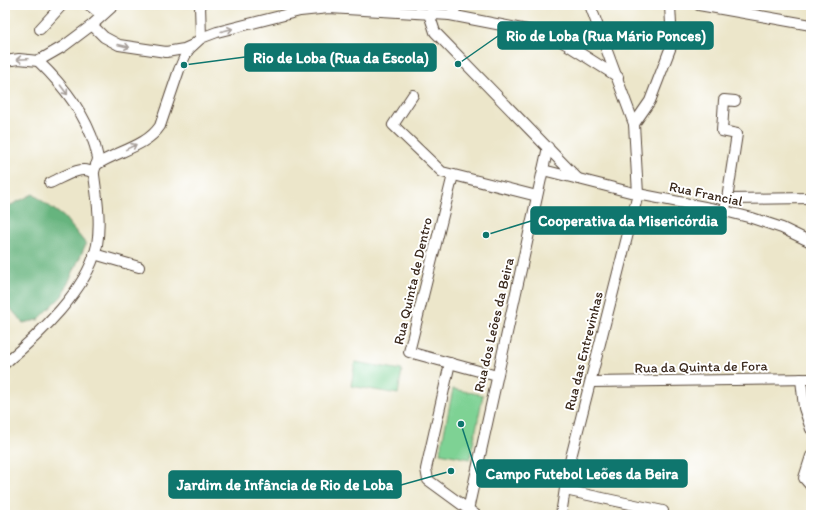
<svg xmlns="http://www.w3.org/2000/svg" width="816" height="520" font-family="Itim,sans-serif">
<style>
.green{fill:#7ed294;stroke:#5c7e59}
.forest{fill:#66b47e;stroke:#506f4e}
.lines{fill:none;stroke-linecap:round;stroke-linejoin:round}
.minor-casing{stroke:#564638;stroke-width:12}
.minor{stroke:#fff;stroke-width:10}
.oneway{stroke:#a79f9a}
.labels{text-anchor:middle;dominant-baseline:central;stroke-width:4;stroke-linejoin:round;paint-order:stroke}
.street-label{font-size:14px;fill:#3b2a1e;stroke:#fff}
.leader{fill:none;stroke:#0f766e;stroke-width:1.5}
.callout-dot{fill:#0f766e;stroke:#fff;stroke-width:1.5}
.callout{fill:#0f766e;stroke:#0f766e;stroke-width:1.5}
.callout-label{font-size:15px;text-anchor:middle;font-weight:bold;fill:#fff}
</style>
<rect width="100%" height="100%" fill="#fff"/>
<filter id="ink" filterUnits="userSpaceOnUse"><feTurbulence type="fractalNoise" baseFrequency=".025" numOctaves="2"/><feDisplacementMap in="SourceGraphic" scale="8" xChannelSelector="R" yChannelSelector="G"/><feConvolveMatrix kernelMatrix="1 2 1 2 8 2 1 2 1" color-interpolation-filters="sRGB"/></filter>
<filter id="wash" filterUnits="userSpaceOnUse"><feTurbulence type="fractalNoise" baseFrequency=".012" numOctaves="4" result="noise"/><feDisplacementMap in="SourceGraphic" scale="16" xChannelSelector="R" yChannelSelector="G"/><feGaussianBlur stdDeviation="0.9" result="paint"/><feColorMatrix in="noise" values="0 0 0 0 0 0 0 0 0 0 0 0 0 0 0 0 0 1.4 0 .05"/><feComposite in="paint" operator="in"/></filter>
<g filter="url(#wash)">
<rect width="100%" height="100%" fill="#ece6ca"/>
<g class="green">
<polygon points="355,362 402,370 398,394 351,386"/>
<polygon points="453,389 483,395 470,459 440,453"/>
</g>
<polygon class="forest" points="33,194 64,217 86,244 62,296 38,320 23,323 5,302 5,206 11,205"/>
</g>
<g filter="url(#ink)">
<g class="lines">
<defs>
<g id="minor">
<polyline points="89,5 102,15"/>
<polyline points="200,5 201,38"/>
<polyline points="699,5 811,25"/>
<polyline points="429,14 435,32 578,179"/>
<polyline points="450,15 458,5"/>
<polyline points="92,25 104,37 119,45 166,52 184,49 193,45"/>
<polyline points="40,29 62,5"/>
<polyline points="5,61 19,59 38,61 64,46 92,25 114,5"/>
<polyline points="413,95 393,125 442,172 537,196"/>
<polyline points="634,124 650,101 672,44 670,5"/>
<path d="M96 165C117 151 146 147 160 126L179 70 185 56 189 49 201 38 217 32 300 11 329 8 450 15 538 32 561 41 618 77"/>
<polyline points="543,170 638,194 725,211 752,218 782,228 811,242"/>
<polyline points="453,175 409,352 497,376"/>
<path d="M50 183C62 178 81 164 93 173"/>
<polyline points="727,199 737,134 722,131 724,100 735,101"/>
<polyline points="726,205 727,199 811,198"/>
<polyline points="94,254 139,267"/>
<path d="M5 363C38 336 89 288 97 245 101 221 97 198 94 175 93 169 98 164 98 158 97 154 96 150 95 146 85 113 63 85 38 61"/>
<polyline points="450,363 426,469 428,480 476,515"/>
<polyline points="801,379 804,408 811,429"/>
<polyline points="591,382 811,379"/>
<polyline points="811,456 804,478 811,486"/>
<polyline points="565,490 663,511"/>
<polyline points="468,510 548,147"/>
<polyline points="561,515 568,469 638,194 634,124 590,5"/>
</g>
</defs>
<use href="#minor" class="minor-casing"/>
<use href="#minor" class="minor"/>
</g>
<defs><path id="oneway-shaft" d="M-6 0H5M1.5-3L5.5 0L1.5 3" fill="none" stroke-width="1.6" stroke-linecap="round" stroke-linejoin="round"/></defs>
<g class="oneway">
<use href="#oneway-shaft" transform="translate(227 30) rotate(-14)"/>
<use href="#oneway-shaft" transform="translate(124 46) rotate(13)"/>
<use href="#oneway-shaft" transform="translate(22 59) rotate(177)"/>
<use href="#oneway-shaft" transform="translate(64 90) rotate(53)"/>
<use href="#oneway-shaft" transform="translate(131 147) rotate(-26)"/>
</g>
</g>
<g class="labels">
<g class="street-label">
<text transform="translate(706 194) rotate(12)">Rua Francial</text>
<text transform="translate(413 281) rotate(-77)">Rua Quinta de Dentro</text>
<text transform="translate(494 325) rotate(-77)">Rua dos Leões da Beira</text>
<text transform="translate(584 351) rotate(-76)">Rua das Entrevinhas</text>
<text transform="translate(701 367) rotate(-1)">Rua da Quinta de Fora</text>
</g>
</g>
<path class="leader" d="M458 64L498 36M184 65L245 57M486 235L531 221M461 424L477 474M451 471L401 485"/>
<g class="callout-dot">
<circle cx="458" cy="64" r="4"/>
<circle cx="184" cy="65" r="4"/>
<circle cx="486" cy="235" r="4"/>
<circle cx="461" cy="424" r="4"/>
<circle cx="451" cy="471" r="4"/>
</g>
<g class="callout">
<rect x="498" y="22" width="215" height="27" rx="4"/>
<rect x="245" y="44" width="191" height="27" rx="4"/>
<rect x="531" y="207" width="195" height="27" rx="4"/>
<rect x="477" y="460" width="210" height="27" rx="4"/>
<rect x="169" y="471" width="232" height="27" rx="4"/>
</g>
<g class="callout-label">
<text x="606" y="41">Rio de Loba (Rua Mário Ponces)</text>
<text x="341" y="63">Rio de Loba (Rua da Escola)</text>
<text x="628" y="226">Cooperativa da Misericórdia</text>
<text x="582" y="479">Campo Futebol Leões da Beira</text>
<text x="285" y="490">Jardim de Infância de Rio de Loba</text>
</g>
<rect width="816" height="520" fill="none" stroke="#fff" stroke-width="20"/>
</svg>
